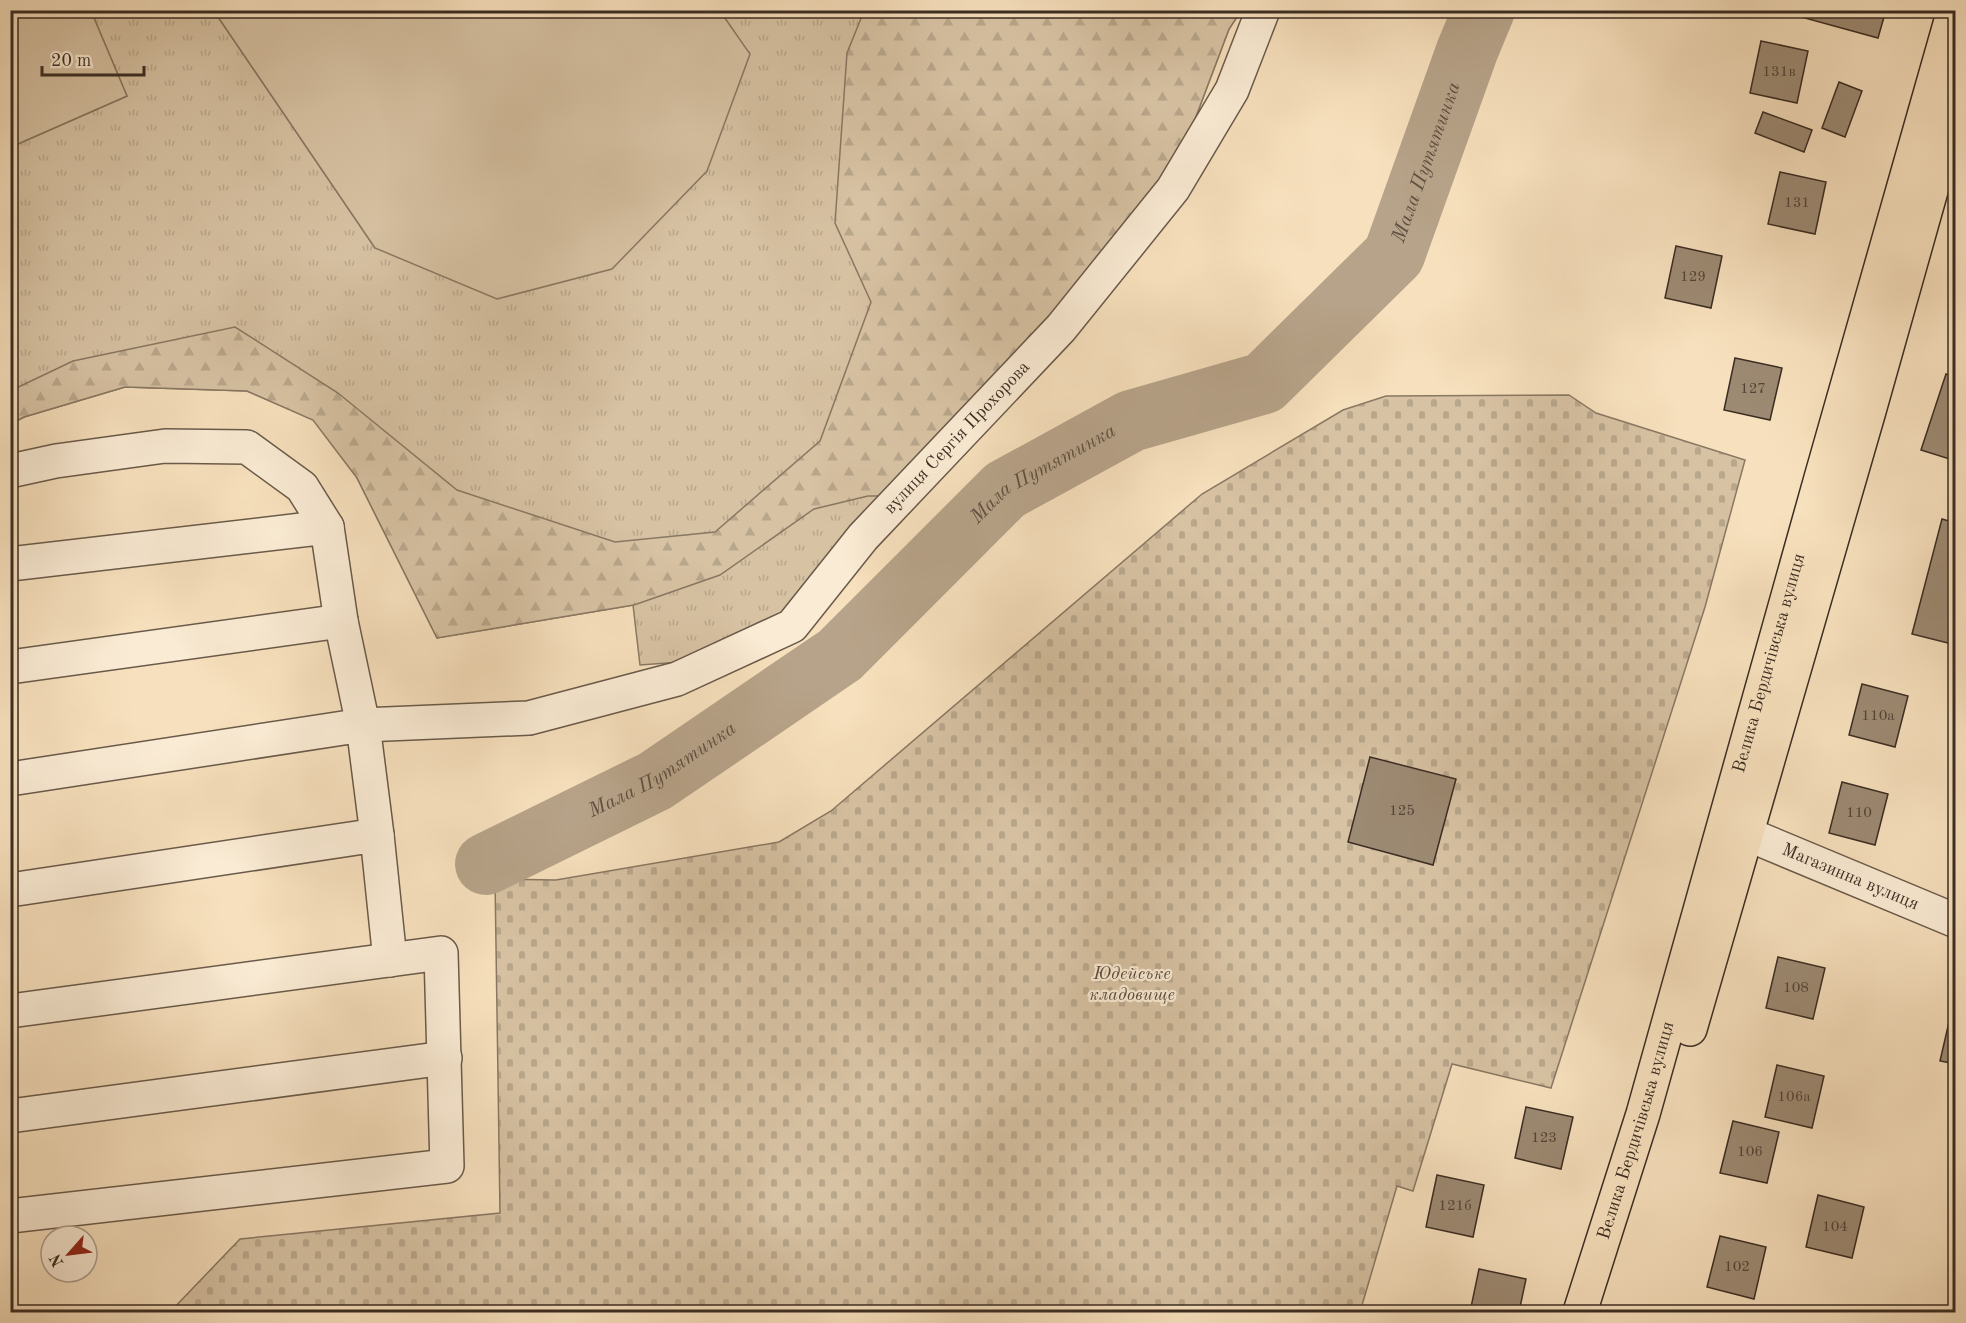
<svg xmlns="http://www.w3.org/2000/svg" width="1966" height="1323" font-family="'Old Standard TT',serif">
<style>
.grass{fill:url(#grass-tufts);stroke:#897863;stroke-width:1.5}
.forest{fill:url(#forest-firs);stroke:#897863;stroke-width:1.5}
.cemetery{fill:url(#cemetery-stones);stroke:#897863;stroke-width:1.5}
.garden{fill:#d7c2a3;stroke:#897863;stroke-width:1.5}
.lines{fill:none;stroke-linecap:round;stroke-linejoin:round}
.river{stroke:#b7a389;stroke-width:62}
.building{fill:#9d8a73;stroke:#3b2d23;stroke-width:1.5}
.minor-casing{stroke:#6a5a4a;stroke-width:36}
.major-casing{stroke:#3b2d23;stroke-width:36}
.minor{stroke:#faebd4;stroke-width:33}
.major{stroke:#f7e0bd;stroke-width:33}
.labels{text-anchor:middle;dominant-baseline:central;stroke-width:4.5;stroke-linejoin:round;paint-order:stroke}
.number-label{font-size:15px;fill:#544437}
.street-label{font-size:18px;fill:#3b2d23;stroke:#faebd4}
.park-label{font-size:18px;font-style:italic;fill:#5a4b3d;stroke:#faebd4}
.water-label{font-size:20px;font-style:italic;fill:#605042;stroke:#faebd4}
</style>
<defs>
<pattern id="grass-tufts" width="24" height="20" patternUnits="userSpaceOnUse" patternTransform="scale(1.5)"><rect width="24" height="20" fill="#d7c2a3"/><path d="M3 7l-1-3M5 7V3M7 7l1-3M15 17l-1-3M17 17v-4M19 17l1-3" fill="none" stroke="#b9a78c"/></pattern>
<pattern id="forest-firs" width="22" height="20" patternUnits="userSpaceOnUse" patternTransform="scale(1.5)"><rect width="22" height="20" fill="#d7c2a3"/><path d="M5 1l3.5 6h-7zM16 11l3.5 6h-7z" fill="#b9a78c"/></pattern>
<pattern id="cemetery-stones" width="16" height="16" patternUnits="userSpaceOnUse" patternTransform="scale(1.5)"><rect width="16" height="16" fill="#d7c2a3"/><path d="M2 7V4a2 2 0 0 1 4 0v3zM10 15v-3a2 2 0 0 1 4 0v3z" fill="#b9a78c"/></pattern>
</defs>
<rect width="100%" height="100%" fill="#f7e0bd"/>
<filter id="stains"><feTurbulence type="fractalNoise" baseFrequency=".00333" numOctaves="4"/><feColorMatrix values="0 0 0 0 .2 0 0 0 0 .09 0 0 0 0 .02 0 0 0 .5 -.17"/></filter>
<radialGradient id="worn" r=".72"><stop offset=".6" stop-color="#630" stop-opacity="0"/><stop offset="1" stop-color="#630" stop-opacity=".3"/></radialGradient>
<polygon class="grass" points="91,11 214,11 375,248 749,54 720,11 1241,11 1229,29 1172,180 750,657 640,665 633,605 437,638 354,472 314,420 247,391 125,387 24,417 11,424 11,147 127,96"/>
<polygon class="forest" points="864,11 1241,11 1229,29 1172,180 894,496 868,496 814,509 720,575 634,605 437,638 357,478 313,420 247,391 125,387 24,417 11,424 10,391 73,361 235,327 338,393 457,490 615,542 715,532 820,441 871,302 835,223 847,53"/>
<polygon class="cemetery" points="1569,395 1596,413 1745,460 1705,607 1551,1088 1452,1064 1413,1191 1397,1186 1360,1312 170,1312 240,1239 500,1213 495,879 556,880 779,842 831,811 1202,494 1343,410 1386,396"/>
<g class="garden">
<polygon points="11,10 91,11 127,96 11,147"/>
<polygon points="214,11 720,11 750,54 707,171 612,269 497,299 375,248"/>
</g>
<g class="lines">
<path class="river" id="s1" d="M486 864 655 781 840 655 1005 490 1131 421 1264 383 1394 255 1467 51 1484 10"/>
</g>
<g class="building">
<polygon points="1795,10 1886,10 1878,38 1794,15"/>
<polygon points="1761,41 1808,51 1797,103 1750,93"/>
<polygon points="1839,82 1862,91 1845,137 1822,128"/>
<polygon points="1763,112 1812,130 1804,152 1755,133"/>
<polygon points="1780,172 1826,182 1815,234 1768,224"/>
<polygon points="1676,246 1722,256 1711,308 1665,298"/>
<polygon points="1735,358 1782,368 1770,420 1724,410"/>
<polygon points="1946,374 1956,377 1956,461 1921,450"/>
<polygon points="1942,519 1956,523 1956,645 1912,634"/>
<polygon points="1862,684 1908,696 1895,747 1849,735"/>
<polygon points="1370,757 1456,779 1433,865 1348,842"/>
<polygon points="1842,782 1888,794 1875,845 1829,833"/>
<polygon points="1778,957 1825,968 1813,1019 1766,1008"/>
<polygon points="1952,1009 1956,1010 1956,1064 1940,1061"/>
<polygon points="1777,1065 1824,1076 1812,1128 1765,1117"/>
<polygon points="1526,1107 1573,1117 1561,1169 1515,1158"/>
<polygon points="1733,1121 1779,1132 1767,1183 1720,1173"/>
<polygon points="1437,1175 1484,1185 1473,1237 1426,1227"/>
<polygon points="1818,1195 1864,1207 1852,1258 1806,1247"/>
<polygon points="1720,1236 1766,1247 1754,1299 1707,1287"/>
<polygon points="1479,1269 1526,1279 1519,1312 1470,1312"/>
</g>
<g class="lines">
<defs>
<g id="minor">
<polyline points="10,471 56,461 165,446 247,447 302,487 327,527"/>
<polyline points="10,564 327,527 341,621"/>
<path id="s2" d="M10 667 341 621 363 725 529 718 677 679 792 626 863 537 1061 328 1173 189 1232 90 1263 10"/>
<polyline points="10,779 363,725 377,835"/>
<path id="s3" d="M1747 834 1956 921"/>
<polyline points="10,890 377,835 390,960"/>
<polyline points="10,1011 441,953 447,1166 10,1216"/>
<polyline points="10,1116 445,1058"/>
</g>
<g id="major">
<polyline points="1690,1029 1869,411 1956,102"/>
<path id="s4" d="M1580 1312 1643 1114 1821 478 1954 10"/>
</g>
</defs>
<use href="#minor" class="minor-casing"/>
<use href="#major" class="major-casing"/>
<use href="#minor" class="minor"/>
<use href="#major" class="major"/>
</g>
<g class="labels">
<g class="number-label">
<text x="1779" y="72">131в</text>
<text x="1797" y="203">131</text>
<text x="1693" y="277">129</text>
<text x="1753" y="389">127</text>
<text x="1878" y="716">110а</text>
<text x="1402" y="811">125</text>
<text x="1859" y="813">110</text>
<text x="1796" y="988">108</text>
<text x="1794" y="1097">106а</text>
<text x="1544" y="1138">123</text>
<text x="1750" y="1152">106</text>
<text x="1455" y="1206">121б</text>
<text x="1835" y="1227">104</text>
<text x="1737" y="1267">102</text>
</g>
<g class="street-label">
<text stroke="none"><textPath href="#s2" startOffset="1137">вулиця Сергія Прохорова</textPath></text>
<text stroke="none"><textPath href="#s4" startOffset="676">Велика Бердичівська вулиця</textPath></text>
<text stroke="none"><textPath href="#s3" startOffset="112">Магазинна вулиця</textPath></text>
<text stroke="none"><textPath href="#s4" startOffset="190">Велика Бердичівська вулиця</textPath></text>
</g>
<g class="park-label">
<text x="1132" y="974">Юдейське<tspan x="1132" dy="21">кладовище</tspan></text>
</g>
<g class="water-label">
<text stroke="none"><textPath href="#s1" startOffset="1208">Мала Путятинка</textPath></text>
<text stroke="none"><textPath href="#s1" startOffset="686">Мала Путятинка</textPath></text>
<text stroke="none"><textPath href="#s1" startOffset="200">Мала Путятинка</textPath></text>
</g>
</g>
<rect width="1966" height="1323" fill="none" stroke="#f7e0bd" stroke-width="36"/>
<rect x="12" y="12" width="1942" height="1299" fill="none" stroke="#3b2d23" stroke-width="3"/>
<rect x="18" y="18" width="1930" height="1287" fill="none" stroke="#3b2d23" stroke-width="1.5"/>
<g transform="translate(69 1254) rotate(242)"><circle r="28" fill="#faebd4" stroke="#ae9f8d" stroke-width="1.5"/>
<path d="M0-4.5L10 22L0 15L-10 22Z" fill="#8f2418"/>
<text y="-9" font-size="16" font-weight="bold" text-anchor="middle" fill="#3b2d23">N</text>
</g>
<path d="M42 66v9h102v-9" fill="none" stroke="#3b2d23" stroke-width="3"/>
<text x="51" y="66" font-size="18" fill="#3b2d23" stroke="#faebd4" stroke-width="4.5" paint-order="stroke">20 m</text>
<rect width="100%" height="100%" filter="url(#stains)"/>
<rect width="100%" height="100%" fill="url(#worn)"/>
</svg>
